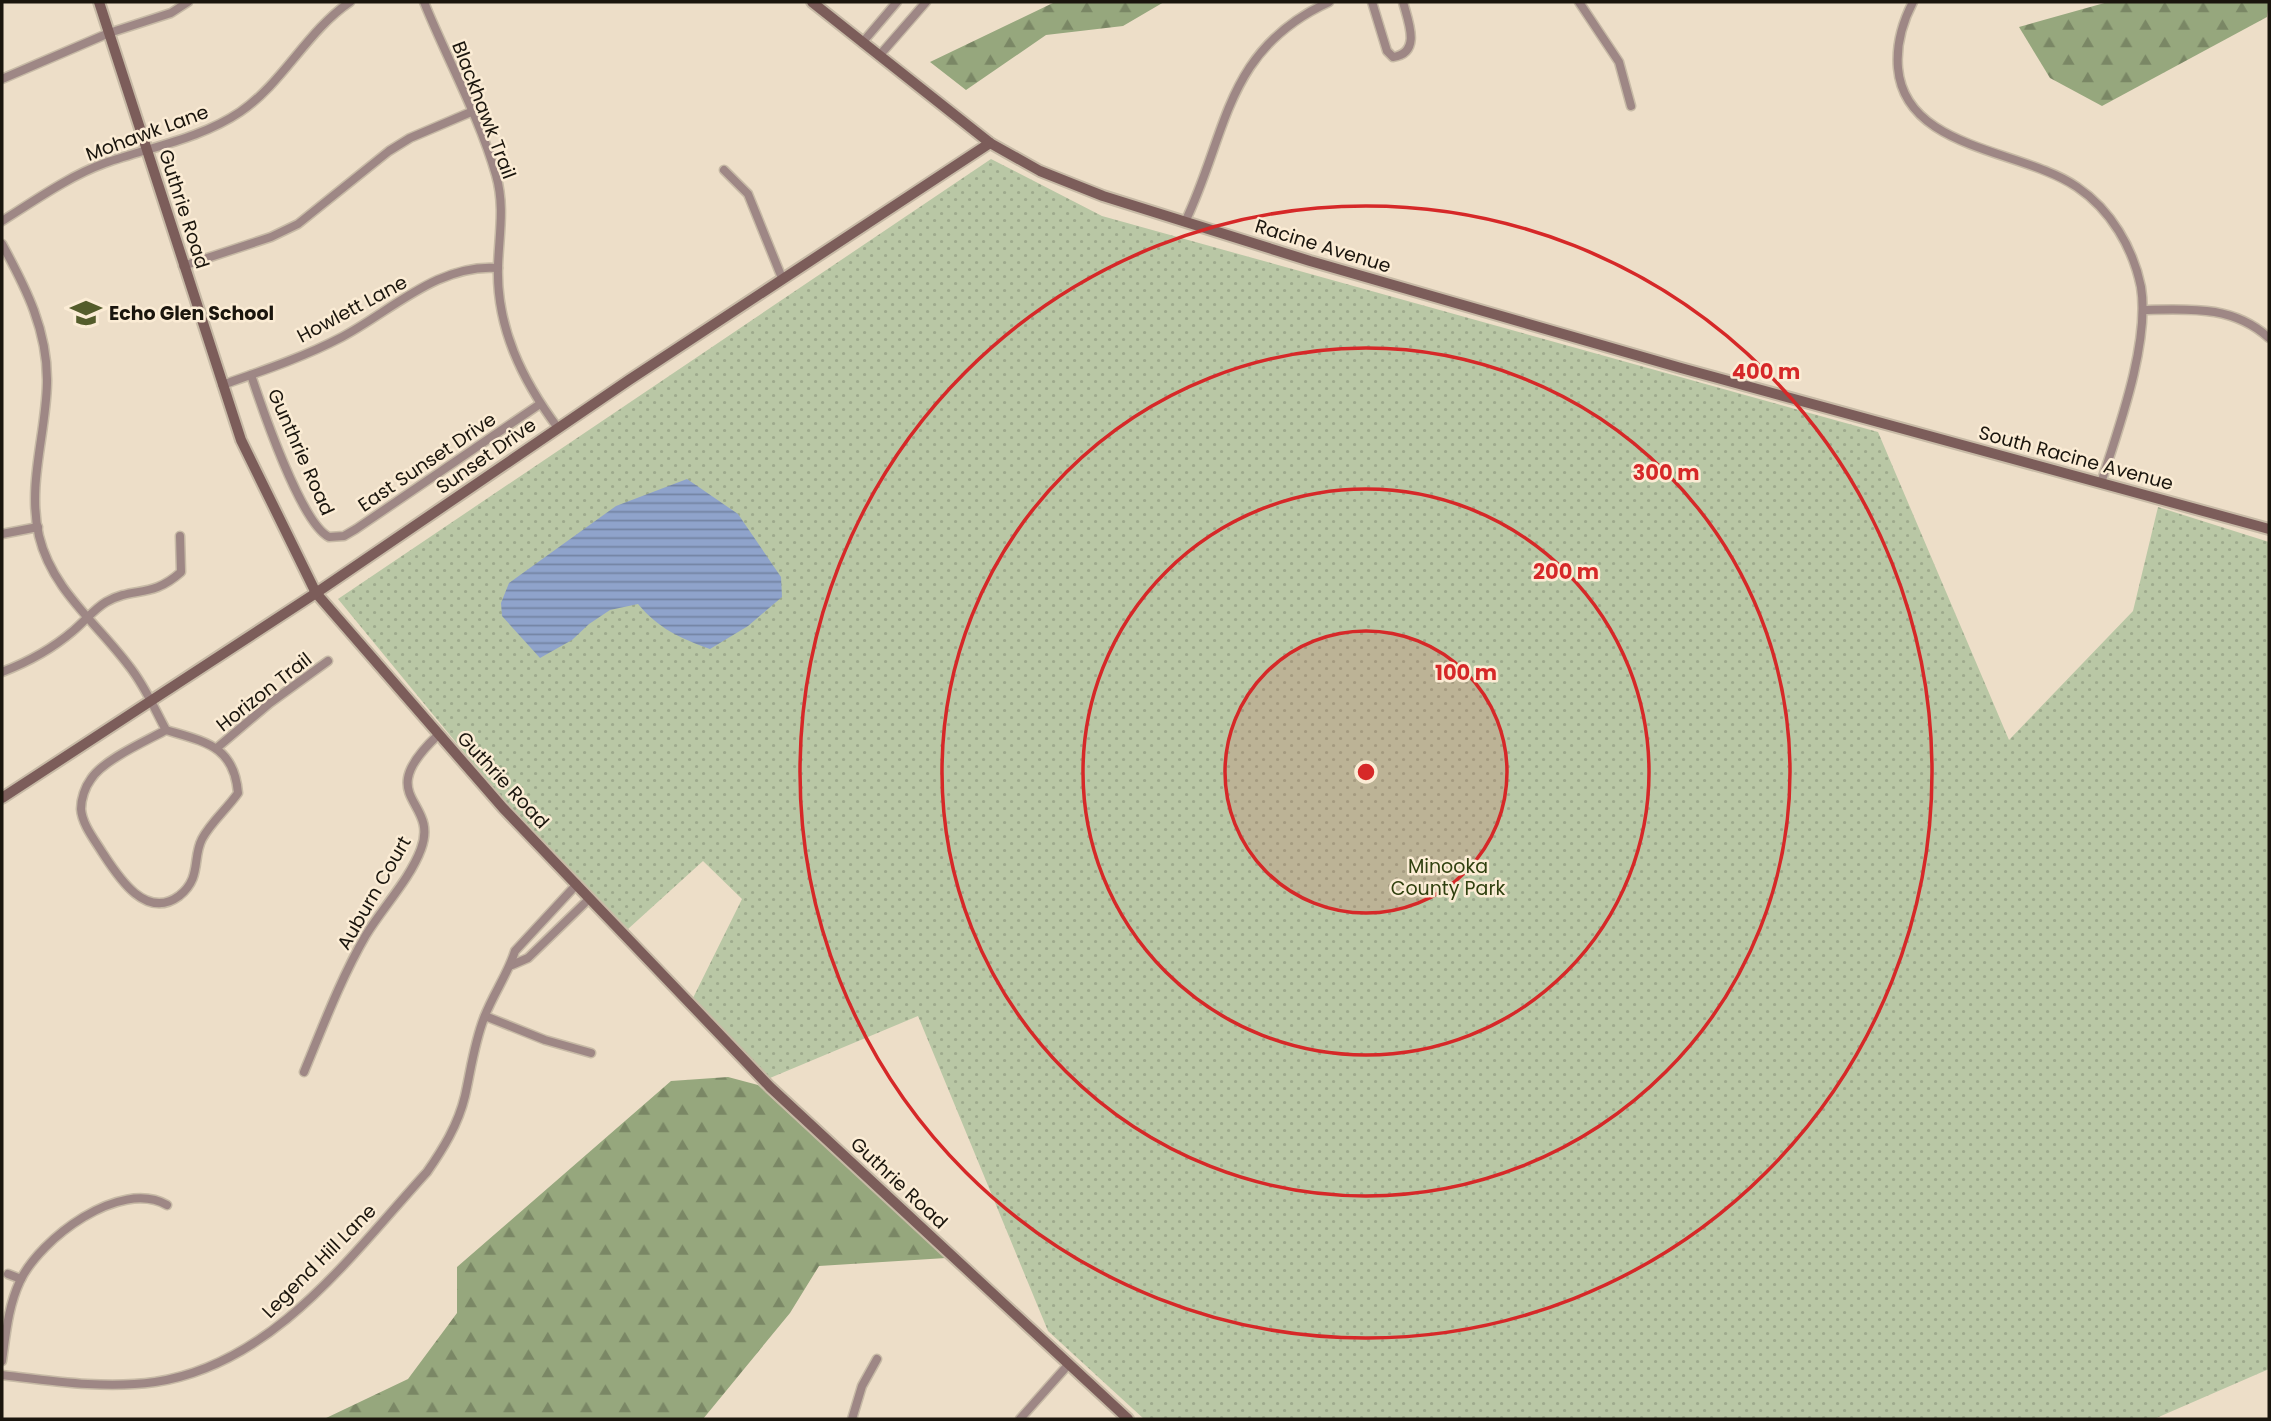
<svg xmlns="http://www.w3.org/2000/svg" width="2271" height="1421" font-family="Poppins,sans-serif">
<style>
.forest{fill:url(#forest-firs)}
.park{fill:url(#park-dots)}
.water{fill:url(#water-rules)}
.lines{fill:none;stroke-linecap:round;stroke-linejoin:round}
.street-casing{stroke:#c7baa6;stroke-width:11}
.secondary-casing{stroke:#c7baa6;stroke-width:14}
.street{stroke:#9e8785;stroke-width:8}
.secondary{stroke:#7c5d5a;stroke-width:10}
.ring{fill:none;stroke:#d62828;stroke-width:3.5}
.labels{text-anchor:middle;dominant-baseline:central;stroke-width:5;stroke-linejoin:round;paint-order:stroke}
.street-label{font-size:19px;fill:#1a150d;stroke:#fbecd5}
.poi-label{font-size:19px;font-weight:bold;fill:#1a150d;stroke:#fbecd5;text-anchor:start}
.park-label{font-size:19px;fill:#30400f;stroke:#fbecd5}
.centre{fill:#d62828;stroke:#fbecd5;stroke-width:3.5}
.ring-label{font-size:21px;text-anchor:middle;font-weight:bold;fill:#d62828;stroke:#fbecd5;stroke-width:5;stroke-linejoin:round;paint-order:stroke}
</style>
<defs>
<pattern id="forest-firs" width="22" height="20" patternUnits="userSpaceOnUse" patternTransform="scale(1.75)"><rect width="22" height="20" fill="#96a77d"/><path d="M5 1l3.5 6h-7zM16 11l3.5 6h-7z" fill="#7a8765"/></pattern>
<pattern id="park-dots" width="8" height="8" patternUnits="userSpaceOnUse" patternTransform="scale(1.75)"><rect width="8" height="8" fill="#b9c7a5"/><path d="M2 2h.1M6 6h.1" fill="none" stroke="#9eaa8d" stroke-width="1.8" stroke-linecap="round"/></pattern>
<pattern id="water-rules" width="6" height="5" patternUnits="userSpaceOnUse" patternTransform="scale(1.75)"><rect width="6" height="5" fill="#8fa3cb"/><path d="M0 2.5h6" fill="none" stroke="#7484a3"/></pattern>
</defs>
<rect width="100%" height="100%" fill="#eddec8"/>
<g class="forest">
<polygon points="1055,2 1164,2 1123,26 1046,35 966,90 930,62"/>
<polygon points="2108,2 2269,2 2267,17 2102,106 2050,78 2019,27"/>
<polygon points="728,1077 758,1085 946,1258 819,1266 790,1313 703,1419 324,1419 408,1379 457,1313 457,1267 671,1081"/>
</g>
<polygon class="park" points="991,159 1102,216 1878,432 2009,740 2133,611 2158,507 2269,542 2269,1369 2154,1419 1144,1419 1048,1331 918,1016 770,1078 693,998 742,899 703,861 628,929 505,802 338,599"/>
<path class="water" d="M687 479 738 514 781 577 782 597 748 626 710 649C680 638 659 629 638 604L610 610 589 624 572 640 540 658 502 616 501 603 509 583 616 506Z"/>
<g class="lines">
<defs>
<g id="street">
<path d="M424 2C447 59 479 116 496 175 505 206 499 235 498 266 496 327 522 380 558 428"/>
<path d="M1372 2 1387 51 1393 57C1422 53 1408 21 1403 2"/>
<polyline points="1579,2 1619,62 1631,106"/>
<path d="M1913 2C1902 23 1896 44 1898 68 1905 150 2022 149 2077 187 2111 210 2133 248 2141 287 2150 343 2118 430 2101 483"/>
<polyline points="862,43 897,2"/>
<polyline points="879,56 926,2"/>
<polyline points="2,79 109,33 171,13 188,2"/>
<polyline points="724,170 748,194 782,278"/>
<path d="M2 221C34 201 69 176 105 163 150 147 200 139 240 112 283 83 307 31 350 2"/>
<path d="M1185 222C1228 133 1224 50 1329 2"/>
<path d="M2 244C26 288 48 331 47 383 46 434 27 485 39 536 52 590 97 623 129 666 145 686 154 708 166 730 206 742 234 746 238 793 227 809 211 822 202 839 192 858 202 878 179 896 145 921 117 875 102 852 94 839 82 824 81 809 81 799 85 787 91 779 103 760 146 741 166 730"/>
<polyline points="183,266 271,237 298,224 389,151 410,138 471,112"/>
<path d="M2143 310C2189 309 2233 305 2269 338"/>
<path d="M251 375C262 408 301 523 329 537L344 536 356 529 540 404"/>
<path d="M222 385C262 371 304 357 342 337 391 311 439 263 498 268"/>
<polyline points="2,534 38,527"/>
<path d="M2 672C28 662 52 649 73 631 84 622 94 609 106 602 134 586 151 599 181 572L180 536"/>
<polyline points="218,747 270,703 328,661"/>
<polyline points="512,965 528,958 590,898"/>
<polyline points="485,1016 545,1040 591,1053"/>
<path d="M304 1072C323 1026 341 978 366 935 383 907 410 879 421 849 440 799 370 799 438 735"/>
<polyline points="8,1274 21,1279"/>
<path d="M2 1361C6 1333 8 1307 20 1281 40 1239 120 1178 167 1205"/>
<path d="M2 1375C53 1381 104 1389 155 1382 274 1364 351 1255 427 1172 443 1149 458 1125 465 1096 471 1069 474 1044 484 1018 493 994 508 974 515 951L577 884"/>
<polyline points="852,1419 862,1386 877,1359"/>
<polyline points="1020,1419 1068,1365"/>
</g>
<g id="secondary">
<polyline points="99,2 241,440 316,593 503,808 770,1087 1128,1419"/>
<polyline points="812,2 990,143 1040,171 1103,196 1310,261 1681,368 2269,529"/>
<polyline points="2,798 316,593 629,380 990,143"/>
</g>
</defs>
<use href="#street" class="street-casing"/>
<use href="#secondary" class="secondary-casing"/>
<use href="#street" class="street"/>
<use href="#secondary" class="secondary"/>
</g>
<circle cx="1366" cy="772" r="141" fill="#d62828" fill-opacity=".12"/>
<g class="ring">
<circle cx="1366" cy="772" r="141"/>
<circle cx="1366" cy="772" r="283"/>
<circle cx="1366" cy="772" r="424"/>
<circle cx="1366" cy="772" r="566"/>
</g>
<defs>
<symbol id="school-bare" viewBox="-9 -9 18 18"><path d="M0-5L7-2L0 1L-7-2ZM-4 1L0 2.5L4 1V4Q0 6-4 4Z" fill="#545c2b" stroke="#fbecd5" stroke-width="2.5" paint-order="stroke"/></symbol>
</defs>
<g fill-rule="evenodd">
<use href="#school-bare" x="64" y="291" width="44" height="44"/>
</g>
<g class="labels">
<g class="street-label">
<text transform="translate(484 110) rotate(69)">Blackhawk Trail</text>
<text transform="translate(147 133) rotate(-20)">Mohawk Lane</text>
<text transform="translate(184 209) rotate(72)">Guthrie Road</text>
<text transform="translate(1323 246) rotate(17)">Racine Avenue</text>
<text transform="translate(352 309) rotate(-28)">Howlett Lane</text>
<text transform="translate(301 452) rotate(66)">Gunthrie Road</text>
<text transform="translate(486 456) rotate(-35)">Sunset Drive</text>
<text transform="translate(2076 458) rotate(15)">South Racine Avenue</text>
<text transform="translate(427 462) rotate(-34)">East Sunset Drive</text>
<text transform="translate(264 692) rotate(-38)">Horizon Trail</text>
<text transform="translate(503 780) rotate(47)">Guthrie Road</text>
<text transform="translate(374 893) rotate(-60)">Auburn Court</text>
<text transform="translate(899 1183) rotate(43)">Guthrie Road</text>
<text transform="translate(319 1261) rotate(-45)">Legend Hill Lane</text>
</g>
<g class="poi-label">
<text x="109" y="313">Echo Glen School</text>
</g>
<g class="park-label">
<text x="1448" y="866">Minooka<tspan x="1448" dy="22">County Park</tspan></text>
</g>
</g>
<circle cx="1366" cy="772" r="10" class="centre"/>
<g class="ring-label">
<text x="1766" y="379">400 m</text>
<text x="1666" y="480">300 m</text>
<text x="1566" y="579">200 m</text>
<text x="1466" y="680">100 m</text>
</g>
<rect width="2271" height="1421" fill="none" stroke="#1a150d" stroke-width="7"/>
</svg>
